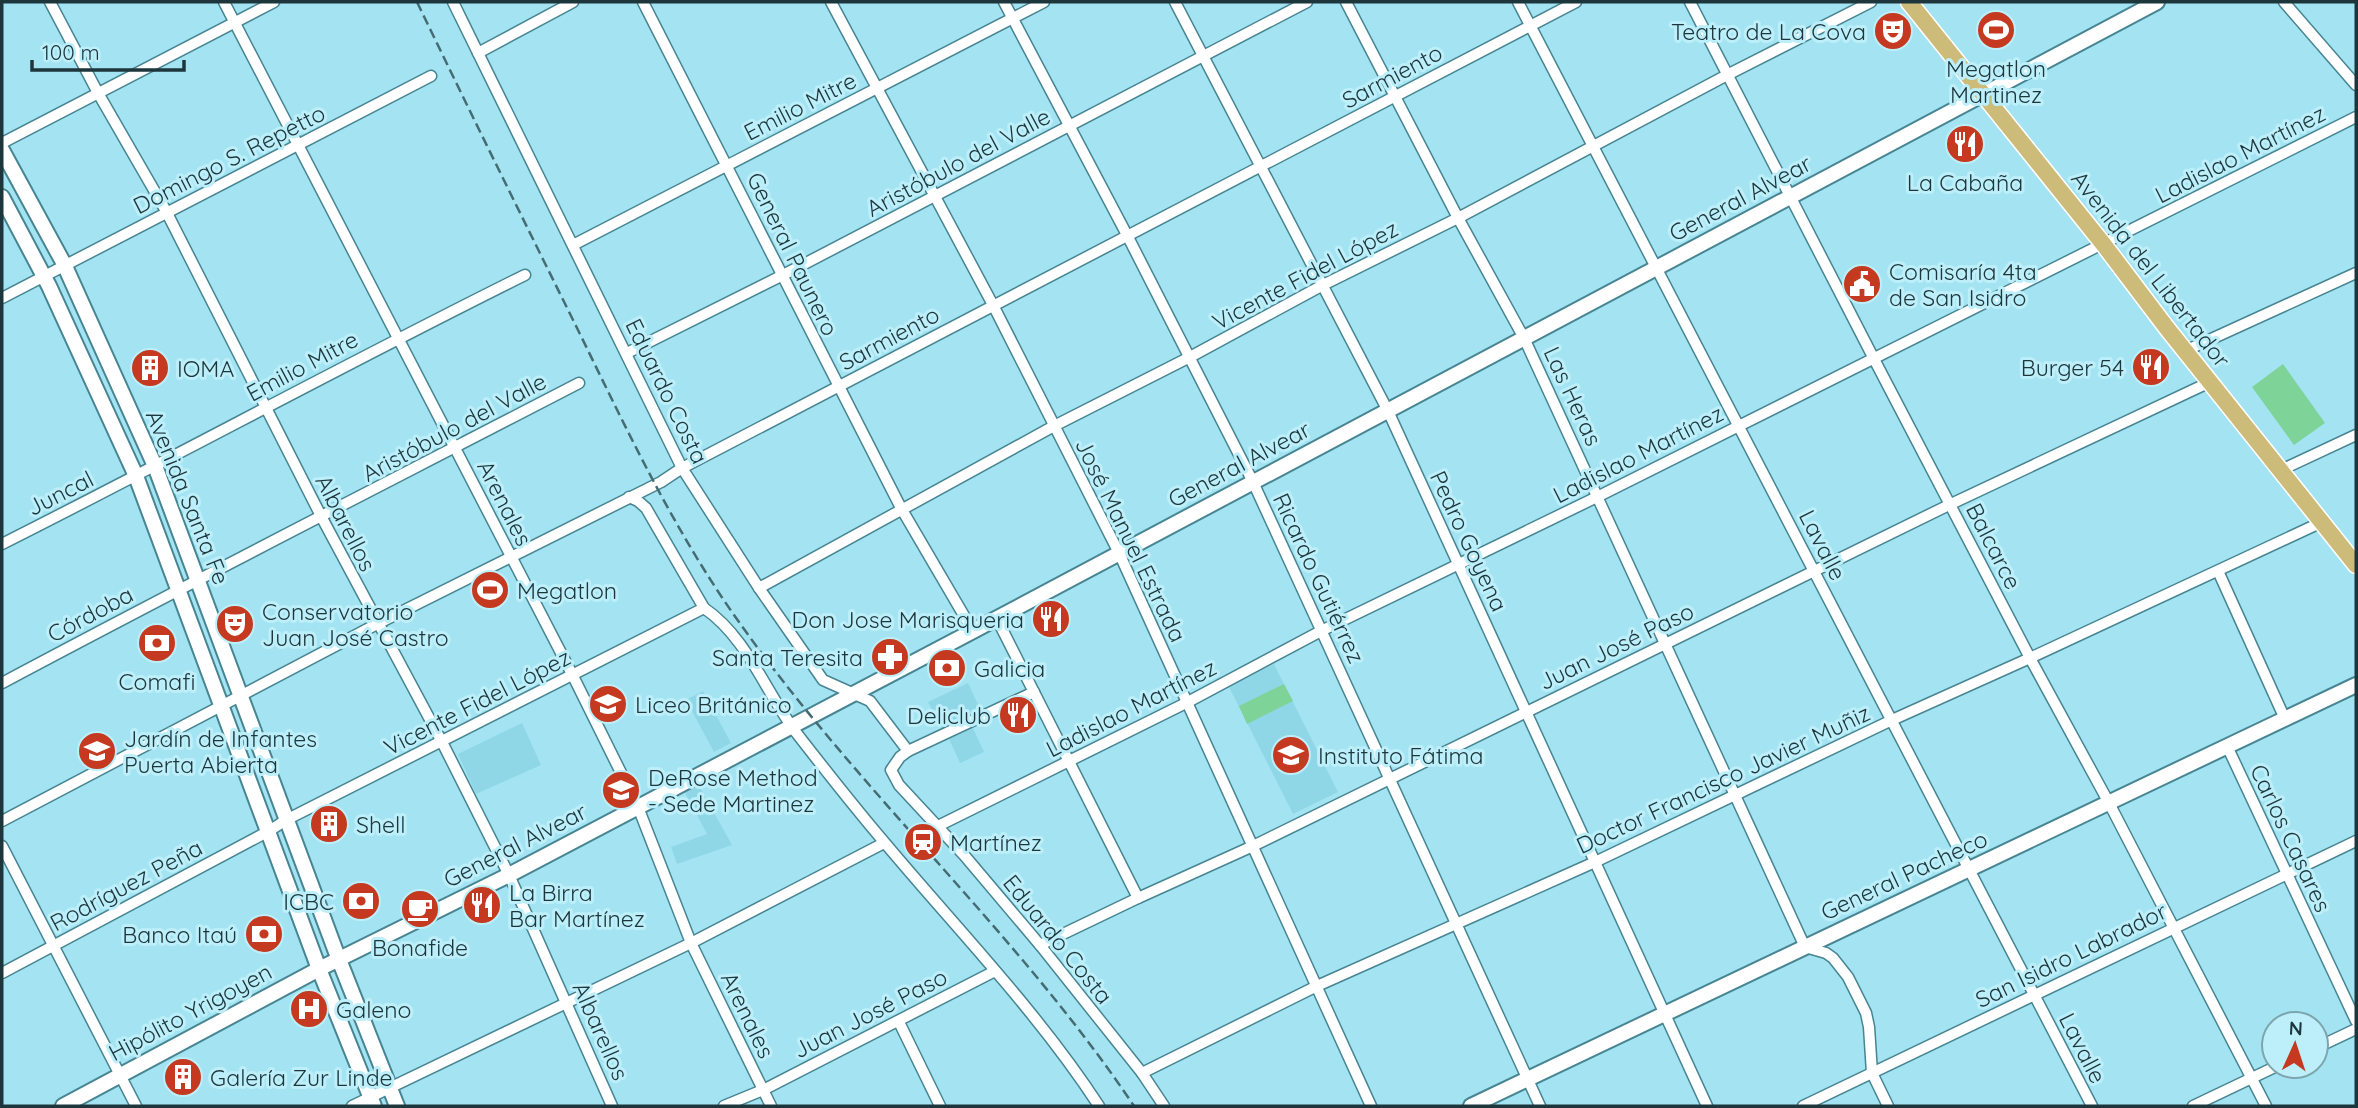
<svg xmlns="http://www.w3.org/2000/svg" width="2358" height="1108" font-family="Quicksand,sans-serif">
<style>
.built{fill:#8fd7e7}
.green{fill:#7ed398}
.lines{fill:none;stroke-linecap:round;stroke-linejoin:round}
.street-casing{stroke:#478592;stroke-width:13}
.secondary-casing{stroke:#478592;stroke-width:18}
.primary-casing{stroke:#fff;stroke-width:19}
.street{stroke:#fff;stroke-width:10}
.secondary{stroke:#fff;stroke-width:14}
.primary{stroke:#cdbb7a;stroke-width:16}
.rail{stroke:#456b73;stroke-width:2.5;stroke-dasharray:10 5;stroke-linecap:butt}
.labels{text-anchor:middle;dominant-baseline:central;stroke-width:6;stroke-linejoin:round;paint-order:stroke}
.poi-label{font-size:23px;fill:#1c363c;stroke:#bdeffa;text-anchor:start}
.street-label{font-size:23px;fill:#1c363c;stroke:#bdeffa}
</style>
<rect width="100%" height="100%" fill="#a4e4f2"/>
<g class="built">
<polygon points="1274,664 1338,792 1293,814 1229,687"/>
<polygon points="968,683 981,711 942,729 928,702"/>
<polygon points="618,690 627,706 597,719 589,702"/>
<polygon points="703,691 731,743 714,752 686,700"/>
<polygon points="522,723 541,765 476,794 458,754"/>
<polygon points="973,728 984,752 960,763 949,739"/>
<polygon points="698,784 732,845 677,864 671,847 707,834 684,791"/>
</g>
<g class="green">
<polygon points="2283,364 2325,423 2294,445 2252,387"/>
<polygon points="1284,684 1293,701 1247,724 1239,706"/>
</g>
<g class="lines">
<defs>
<g id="street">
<polyline points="50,2 98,93 166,211 322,518 442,742 509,875 612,1106"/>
<polyline points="224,2 573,676 638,807 691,943 771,1106"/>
<polyline points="453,2 682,468 759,588 823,680 870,701 908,751"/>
<polyline points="643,2 901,508 973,631"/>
<polyline points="831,2 993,305 1119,553 1371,1106"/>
<polyline points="1004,2 1127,235 1253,482 1540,1106"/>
<polyline points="1175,2 1388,411 1707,1106"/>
<polyline points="1346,2 1458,218 1524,338 1805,947 1826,953 1833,958 1848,977 1866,1013 1869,1027 1872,1073 1888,1106"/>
<polyline points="1518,2 2092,1106"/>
<polyline points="1690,2 1874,359 2030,658 2109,803 2266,1106"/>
<polyline points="2284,2 2356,85"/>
<polyline points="478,53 573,2"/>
<polyline points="2,143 274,2"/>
<polyline points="573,245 1044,2"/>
<polyline points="2,298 431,76"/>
<polyline points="2185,351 2356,273"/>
<polyline points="627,353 783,275 1307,2"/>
<polyline points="2281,470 2356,435"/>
<path d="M629 497 638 501 646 508 704 608C748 638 766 694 798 735 826 771 855 808 885 843 957 929 1037 1011 1099 1106"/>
<path d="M2 544C177 456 349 362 525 275"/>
<polyline points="2218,571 2285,719"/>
<polyline points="759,588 1054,426 1190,357 1323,285 1458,218 1729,74 1871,2"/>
<polyline points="997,619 1138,898"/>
<path d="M2 683C193 581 386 483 579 383"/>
<polyline points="1034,692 908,751 900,757 891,770 899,785 964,855 1040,945 1142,1073 1164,1106"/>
<polyline points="2227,746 2356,1021"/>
<polyline points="2,821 377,624 661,482 682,468 1576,2"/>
<polyline points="938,826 1186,703 1321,631 1599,496 2356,117"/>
<polyline points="2,846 136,1106"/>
<polyline points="1040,945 1138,898 1253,846 1951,504 2210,382"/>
<polyline points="2,973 269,831 286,820 704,608"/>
<polyline points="899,1022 940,1106"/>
<polyline points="2316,1048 2356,1029"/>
<polyline points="1142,1073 1317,986 1595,862 1892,720 2030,658 2322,522"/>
<polyline points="352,1106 691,943 884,843"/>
<polyline points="724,1106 763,1090 995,971"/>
<polyline points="1803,1106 2356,841"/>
<polyline points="2193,1106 2277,1066"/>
</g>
<g id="secondary">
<polyline points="2,150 64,264 155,466 336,952 397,1106"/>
<polyline points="2,197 49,286 136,476 319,969 374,1106"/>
<polyline points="63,1106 319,969 509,875 973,631 2157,2"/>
<polyline points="1471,1106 2356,685"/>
</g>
<polyline id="primary" points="1909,2 2104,245 2166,327 2356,565"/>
</defs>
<use href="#street" class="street-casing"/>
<use href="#secondary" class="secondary-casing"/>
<use href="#primary" class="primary-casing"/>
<use href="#street" class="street"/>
<use href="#secondary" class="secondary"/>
<use href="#primary" class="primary"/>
<path class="rail" d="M417 2C470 112 524 221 578 330 627 430 674 531 739 622 859 792 1018 933 1134 1106"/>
</g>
<defs>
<symbol id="stadium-disc" viewBox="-11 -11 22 22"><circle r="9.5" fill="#c4391f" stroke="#bdeffa"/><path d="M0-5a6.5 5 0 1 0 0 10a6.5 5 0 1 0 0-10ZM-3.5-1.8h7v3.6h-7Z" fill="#fff"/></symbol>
<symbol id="theatre-disc" viewBox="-11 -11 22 22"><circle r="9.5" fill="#c4391f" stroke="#bdeffa"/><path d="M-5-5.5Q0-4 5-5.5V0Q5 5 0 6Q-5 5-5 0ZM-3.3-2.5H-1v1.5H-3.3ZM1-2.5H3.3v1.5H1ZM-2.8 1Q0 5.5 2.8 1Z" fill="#fff"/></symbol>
<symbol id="restaurant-disc" viewBox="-11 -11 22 22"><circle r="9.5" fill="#c4391f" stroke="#bdeffa"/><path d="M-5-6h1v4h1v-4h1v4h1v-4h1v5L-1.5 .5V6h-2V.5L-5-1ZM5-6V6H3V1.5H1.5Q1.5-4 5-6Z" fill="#fff"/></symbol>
<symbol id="civic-disc" viewBox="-11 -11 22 22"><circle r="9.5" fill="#c4391f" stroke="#bdeffa"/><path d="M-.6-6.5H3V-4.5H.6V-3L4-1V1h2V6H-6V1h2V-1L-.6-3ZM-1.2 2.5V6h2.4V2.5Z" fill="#fff"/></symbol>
<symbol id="building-disc" viewBox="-11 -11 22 22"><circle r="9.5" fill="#c4391f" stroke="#bdeffa"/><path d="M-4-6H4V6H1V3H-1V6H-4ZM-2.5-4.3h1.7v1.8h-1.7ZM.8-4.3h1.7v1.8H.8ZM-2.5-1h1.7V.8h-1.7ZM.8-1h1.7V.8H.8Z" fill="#fff"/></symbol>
<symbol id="bank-disc" viewBox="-11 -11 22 22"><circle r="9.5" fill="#c4391f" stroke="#bdeffa"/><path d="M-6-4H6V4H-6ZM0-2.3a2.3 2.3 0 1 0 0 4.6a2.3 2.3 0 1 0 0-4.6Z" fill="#fff"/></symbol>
<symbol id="pharmacy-disc" viewBox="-11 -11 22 22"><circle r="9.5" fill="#c4391f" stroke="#bdeffa"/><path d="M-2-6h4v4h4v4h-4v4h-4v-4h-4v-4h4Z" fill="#fff"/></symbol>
<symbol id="university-disc" viewBox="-11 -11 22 22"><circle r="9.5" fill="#c4391f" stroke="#bdeffa"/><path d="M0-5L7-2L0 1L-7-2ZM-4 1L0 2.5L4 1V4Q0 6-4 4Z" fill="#fff"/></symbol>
<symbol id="school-disc" viewBox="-11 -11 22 22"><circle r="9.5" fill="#c4391f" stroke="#bdeffa"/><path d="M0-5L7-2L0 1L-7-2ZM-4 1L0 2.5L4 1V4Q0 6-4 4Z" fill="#fff"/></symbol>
<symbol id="station-disc" viewBox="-11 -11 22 22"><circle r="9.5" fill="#c4391f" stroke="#bdeffa"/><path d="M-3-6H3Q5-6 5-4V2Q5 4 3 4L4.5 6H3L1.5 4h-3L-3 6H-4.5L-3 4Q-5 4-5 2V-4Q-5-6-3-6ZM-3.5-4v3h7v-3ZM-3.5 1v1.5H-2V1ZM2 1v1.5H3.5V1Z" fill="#fff"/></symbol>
<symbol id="cafe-disc" viewBox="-11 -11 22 22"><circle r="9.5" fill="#c4391f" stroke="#bdeffa"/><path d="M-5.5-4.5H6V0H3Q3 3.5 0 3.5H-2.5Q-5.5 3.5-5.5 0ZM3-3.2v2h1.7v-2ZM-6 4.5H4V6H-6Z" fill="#fff"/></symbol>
<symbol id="hospital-disc" viewBox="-11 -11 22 22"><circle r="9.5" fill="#c4391f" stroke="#bdeffa"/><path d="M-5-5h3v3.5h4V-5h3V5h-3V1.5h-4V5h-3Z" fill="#fff"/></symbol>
</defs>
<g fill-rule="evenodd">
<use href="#stadium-disc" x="1974" y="8" width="44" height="44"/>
<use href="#theatre-disc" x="1871" y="9" width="44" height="44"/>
<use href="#restaurant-disc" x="1943" y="122" width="44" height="44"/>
<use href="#civic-disc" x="1840" y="262" width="44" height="44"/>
<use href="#restaurant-disc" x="2129" y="345" width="44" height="44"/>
<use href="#building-disc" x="128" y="346" width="44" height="44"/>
<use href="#stadium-disc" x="468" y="568" width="44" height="44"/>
<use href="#restaurant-disc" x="1029" y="597" width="44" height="44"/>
<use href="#theatre-disc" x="213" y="602" width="44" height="44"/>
<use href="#bank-disc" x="135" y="621" width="44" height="44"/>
<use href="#pharmacy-disc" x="868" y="635" width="44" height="44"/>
<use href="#bank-disc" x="925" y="646" width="44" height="44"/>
<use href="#university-disc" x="586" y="682" width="44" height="44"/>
<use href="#restaurant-disc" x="996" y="693" width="44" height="44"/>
<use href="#school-disc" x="75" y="729" width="44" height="44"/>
<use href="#school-disc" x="1269" y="733" width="44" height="44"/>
<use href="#university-disc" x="599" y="768" width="44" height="44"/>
<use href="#building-disc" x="307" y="802" width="44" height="44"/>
<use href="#station-disc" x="901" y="820" width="44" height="44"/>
<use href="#bank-disc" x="339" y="879" width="44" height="44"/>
<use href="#restaurant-disc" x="460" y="883" width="44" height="44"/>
<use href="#cafe-disc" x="398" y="887" width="44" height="44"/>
<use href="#bank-disc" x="242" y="912" width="44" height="44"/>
<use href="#hospital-disc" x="287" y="987" width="44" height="44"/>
<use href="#building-disc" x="161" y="1055" width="44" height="44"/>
</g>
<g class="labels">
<g class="poi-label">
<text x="1866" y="31" text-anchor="end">Teatro de La Cova</text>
<text x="1996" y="68" text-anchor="middle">Megatlon<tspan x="1996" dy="26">Martinez</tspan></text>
<text x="1965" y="182" text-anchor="middle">La Cabaña</text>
<text x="1889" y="271">Comisaría 4ta<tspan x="1889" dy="26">de San Isidro</tspan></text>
<text x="2124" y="367" text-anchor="end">Burger 54</text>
<text x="177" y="368">IOMA</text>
<text x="517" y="590">Megatlon</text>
<text x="262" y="611">Conservatorio<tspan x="262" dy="26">Juan José Castro</tspan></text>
<text x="1024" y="619" text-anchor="end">Don Jose Marisqueria</text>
<text x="863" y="657" text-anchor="end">Santa Teresita</text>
<text x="974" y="668">Galicia</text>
<text x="157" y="681" text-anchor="middle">Comafi</text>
<text x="635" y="704">Liceo Británico</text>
<text x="991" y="715" text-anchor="end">Deliclub</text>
<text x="124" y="738">Jardín de Infantes<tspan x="124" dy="26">Puerta Abierta</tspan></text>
<text x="1318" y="755">Instituto Fátima</text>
<text x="648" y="777">DeRose Method<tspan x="648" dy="26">- Sede Martinez</tspan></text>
<text x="356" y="824">Shell</text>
<text x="950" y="842">Martínez</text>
<text x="509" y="892">La Birra<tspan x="509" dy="26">Bar Martínez</tspan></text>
<text x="334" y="901" text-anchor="end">ICBC</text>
<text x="237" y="934" text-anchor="end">Banco Itaú</text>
<text x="420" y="947" text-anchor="middle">Bonafide</text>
<text x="336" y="1009">Galeno</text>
<text x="210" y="1077">Galería Zur Linde</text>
</g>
<g class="street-label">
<text transform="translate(1392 76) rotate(-28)">Sarmiento</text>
<text transform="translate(800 106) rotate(-27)">Emilio Mitre</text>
<text transform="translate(2240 154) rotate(-27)">Ladislao Martínez</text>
<text transform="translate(229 159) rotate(-27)">Domingo S. Repetto</text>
<text transform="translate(958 162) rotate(-28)">Aristóbulo del Valle</text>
<text transform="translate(1740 198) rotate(-28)">General Alvear</text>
<text transform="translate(793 254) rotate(64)">General Paunero</text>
<text transform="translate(2151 269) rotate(52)">Avenida del Libertador</text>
<text transform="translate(1305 275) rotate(-28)">Vicente Fidel López</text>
<text transform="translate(889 338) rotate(-28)">Sarmiento</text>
<text transform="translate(302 366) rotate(-28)">Emilio Mitre</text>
<text transform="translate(667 391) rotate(64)">Eduardo Costa</text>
<text transform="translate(1573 396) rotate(65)">Las Heras</text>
<text transform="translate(454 427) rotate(-28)">Aristóbulo del Valle</text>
<text transform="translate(1638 454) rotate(-27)">Ladislao Martínez</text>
<text transform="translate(1239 464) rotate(-28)">General Alvear</text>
<text transform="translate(60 493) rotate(-27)">Juncal</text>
<text transform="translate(188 497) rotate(68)">Avenida Santa Fe</text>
<text transform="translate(505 503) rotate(63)">Arenales</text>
<text transform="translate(346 523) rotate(63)">Albarellos</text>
<text transform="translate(1131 540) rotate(64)">José Manuel Estrada</text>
<text transform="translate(1469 541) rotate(65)">Pedro Goyena</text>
<text transform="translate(1823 545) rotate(63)">Lavalle</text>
<text transform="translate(1994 546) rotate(63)">Balcarce</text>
<text transform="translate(1319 578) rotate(65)">Ricardo Gutiérrez</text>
<text transform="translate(90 614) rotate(-28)">Córdoba</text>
<text transform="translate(1616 646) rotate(-26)">Juan José Paso</text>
<text transform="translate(477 702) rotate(-27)">Vicente Fidel López</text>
<text transform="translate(1131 708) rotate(-27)">Ladislao Martínez</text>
<text transform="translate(1723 779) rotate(-25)">Doctor Francisco Javier Muñiz</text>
<text transform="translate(2291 838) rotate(65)">Carlos Casares</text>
<text transform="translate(515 845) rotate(-27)">General Alvear</text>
<text transform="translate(1904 875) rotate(-25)">General Pacheco</text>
<text transform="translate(126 885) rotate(-28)">Rodríguez Peña</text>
<text transform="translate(1058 939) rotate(51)">Eduardo Costa</text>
<text transform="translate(2071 955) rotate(-26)">San Isidro Labrador</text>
<text transform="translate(190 1012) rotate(-28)">Hipólito Yrigoyen</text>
<text transform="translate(870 1013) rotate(-27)">Juan José Paso</text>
<text transform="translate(748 1015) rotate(64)">Arenales</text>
<text transform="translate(601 1031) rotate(66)">Albarellos</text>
<text transform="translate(2083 1048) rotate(63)">Lavalle</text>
</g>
</g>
<rect width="2358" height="1108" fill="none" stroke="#1c363c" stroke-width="7"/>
<g transform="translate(2295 1045) rotate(3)"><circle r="33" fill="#bdeffa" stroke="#7da5ae" stroke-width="2"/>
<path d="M0-5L12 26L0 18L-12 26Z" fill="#c4391f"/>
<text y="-10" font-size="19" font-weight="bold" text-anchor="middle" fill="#1c363c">N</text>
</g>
<path d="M32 60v10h152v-10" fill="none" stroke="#1c363c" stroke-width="3.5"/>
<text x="42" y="60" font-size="21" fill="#1c363c" stroke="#bdeffa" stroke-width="5" paint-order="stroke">100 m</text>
</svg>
